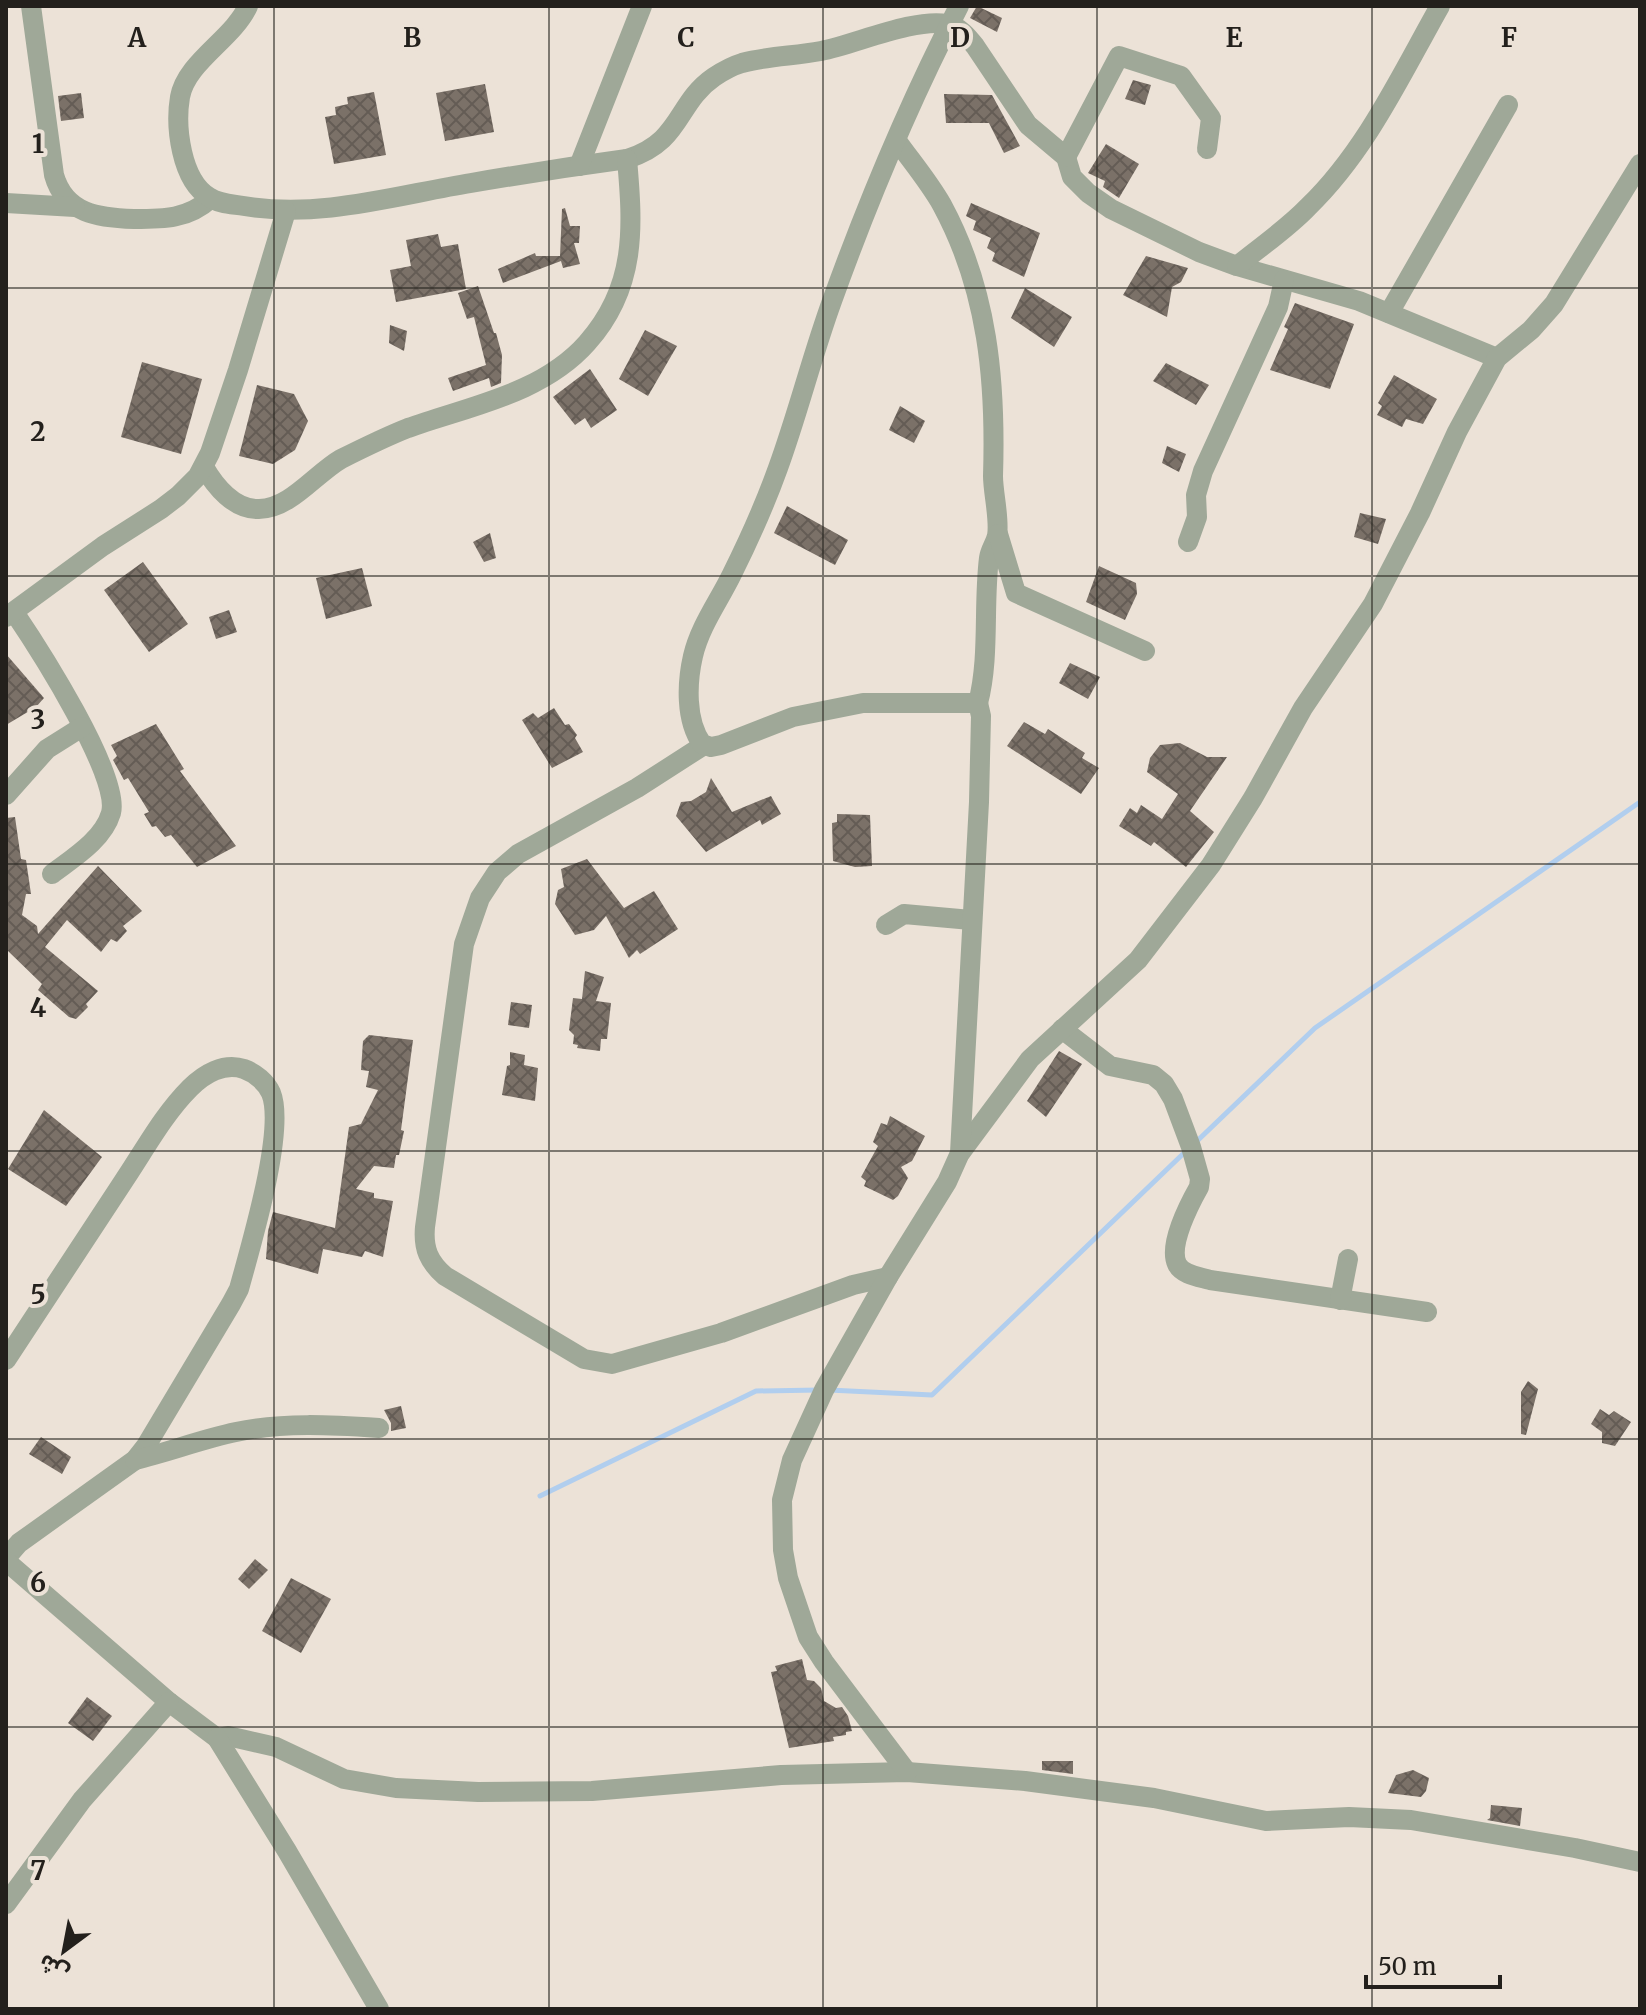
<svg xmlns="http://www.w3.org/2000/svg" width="1646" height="2015" font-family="Merriweather,'Noto Sans Arabic',serif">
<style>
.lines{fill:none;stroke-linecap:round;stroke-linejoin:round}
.stream{stroke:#b1ceee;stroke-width:5}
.building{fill:url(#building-cross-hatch)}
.minor{stroke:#9fa898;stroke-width:20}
.grid{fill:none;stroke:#23201c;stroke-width:2;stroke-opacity:0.55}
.grid-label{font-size:26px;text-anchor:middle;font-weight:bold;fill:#23201c;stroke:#ece2d7;stroke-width:8;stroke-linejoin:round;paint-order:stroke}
</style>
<defs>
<pattern id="building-cross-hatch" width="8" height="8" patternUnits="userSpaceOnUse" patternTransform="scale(2)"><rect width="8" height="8" fill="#7b7168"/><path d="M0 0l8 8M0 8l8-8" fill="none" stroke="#645c55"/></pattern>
</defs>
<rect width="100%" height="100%" fill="#ece2d7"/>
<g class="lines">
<g class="stream">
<polyline points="1195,1143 1315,1028 1640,802"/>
<polyline points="829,1390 932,1395 1185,1152"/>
<polyline points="540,1496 756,1391 819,1390"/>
</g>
</g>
<g class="building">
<polygon points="977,6 1002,18 997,32 970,18"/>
<polygon points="1133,80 1151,85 1145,105 1125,99"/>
<polygon points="485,84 494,132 445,141 436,93"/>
<polygon points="374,92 386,155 334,164 325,117 336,115 335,107 348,104 347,97"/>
<polygon points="81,93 84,118 61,121 58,96"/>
<polygon points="944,94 992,95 1020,146 1004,153 989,123 946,123"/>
<polygon points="1106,144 1139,164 1119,198 1103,187 1105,181 1088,173"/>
<polygon points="971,203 1040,233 1024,277 992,261 995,253 987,248 991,238 973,230 976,221 966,216"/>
<polygon points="565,208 570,226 580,226 579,243 574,243 580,264 563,268 561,261 503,283 498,269 535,253 536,256 560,256 562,209"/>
<polygon points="438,234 441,247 458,244 466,289 396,302 390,270 411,266 406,240"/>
<polygon points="1146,256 1188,268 1181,282 1172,287 1167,317 1123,295"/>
<polygon points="478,286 494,333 496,333 502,355 501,383 491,387 489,378 453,391 448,378 486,365 474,317 467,319 458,293"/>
<polygon points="1025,288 1072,317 1054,347 1011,318"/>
<polygon points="1295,303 1354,324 1330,389 1270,370 1288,329 1284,327"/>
<polygon points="390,325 407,331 404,351 389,343"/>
<polygon points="645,330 677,346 648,396 619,379"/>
<polygon points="142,362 202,379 181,454 121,437"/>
<polygon points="1166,363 1209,385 1196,405 1153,381"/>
<polygon points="590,369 617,410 591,428 585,418 575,425 553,397"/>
<polygon points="1394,375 1437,399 1423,424 1406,419 1402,427 1377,415 1382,406 1378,403"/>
<polygon points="257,385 294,394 308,421 295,450 273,464 239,456"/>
<polygon points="900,406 925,421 914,443 889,430"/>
<polygon points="1167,446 1186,454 1179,472 1162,463"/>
<polygon points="787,506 848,540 835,565 774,533"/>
<polygon points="1360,513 1386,519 1378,544 1354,537"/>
<polygon points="490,533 496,558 484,562 473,542"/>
<polygon points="143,562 188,624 149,652 104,590"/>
<polygon points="1099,566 1136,583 1137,594 1125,620 1086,602"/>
<polygon points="362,568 372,606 326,619 316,578"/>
<polygon points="229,610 237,632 216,639 209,617"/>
<polygon points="6,654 44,698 36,707 6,725"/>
<polygon points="1070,663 1100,677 1088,699 1059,683"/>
<polygon points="554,708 565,725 569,724 577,735 575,738 583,752 552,768 522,720 533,713 538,718"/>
<polygon points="1024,722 1045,734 1048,729 1085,753 1082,758 1099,768 1081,794 1007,746"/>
<polygon points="156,724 184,769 180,771 236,846 197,867 171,835 165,837 156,826 152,827 144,814 149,812 128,778 124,780 113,760 117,756 111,745"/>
<polygon points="1180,743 1207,757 1227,757 1190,811 1214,832 1186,867 1154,842 1151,846 1119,826 1130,808 1137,813 1141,805 1162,819 1178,794 1147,772 1150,758 1160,745"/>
<polygon points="711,778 732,812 771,796 781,814 762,825 760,820 706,852 676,816 681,802 691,801 706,792"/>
<polygon points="837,814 870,815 872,866 855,867 833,861 832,823 837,822"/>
<polygon points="15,817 21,859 26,860 31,894 26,894 22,915 37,926 38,934 98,866 142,911 123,926 127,931 117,942 111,939 101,952 67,920 45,947 98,991 86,1004 88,1007 76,1019 69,1017 38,990 42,984 6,949 6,818"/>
<polygon points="587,859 624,908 654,891 678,929 640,954 637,950 629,958 606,916 594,930 575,935 555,904 558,890 564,887 561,869"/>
<polygon points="585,971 604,977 596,1001 611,1003 607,1039 601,1039 600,1051 577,1048 578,1045 573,1044 574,1035 569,1030 573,998 582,999"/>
<polygon points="511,1002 532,1005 529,1028 508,1025"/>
<polygon points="369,1035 413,1040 401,1130 404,1131 399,1155 396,1155 394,1168 374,1166 356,1189 374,1193 374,1198 393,1201 383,1257 365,1251 362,1257 323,1249 318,1274 266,1259 268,1231 273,1212 335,1228 349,1127 361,1124 378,1090 366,1087 369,1071 361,1070 363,1041"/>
<polygon points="1059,1051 1082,1064 1046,1117 1027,1101"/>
<polygon points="510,1052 525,1055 524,1065 538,1068 535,1101 502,1095 507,1066 510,1065"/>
<polygon points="44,1110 102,1157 66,1206 8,1169"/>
<polygon points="890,1116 925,1136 912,1161 901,1167 908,1178 898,1196 893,1200 864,1186 866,1181 861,1177 878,1146 873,1142 881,1123 887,1125"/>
<polygon points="1528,1381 1538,1389 1526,1435 1521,1434 1521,1392"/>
<polygon points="401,1406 406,1428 391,1431 391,1423 384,1410"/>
<polygon points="1600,1409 1609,1415 1614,1411 1631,1422 1615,1446 1602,1443 1602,1432 1591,1424"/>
<polygon points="41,1437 71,1457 62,1474 29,1454"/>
<polygon points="255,1559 268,1570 249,1589 238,1579"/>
<polygon points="291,1578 331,1599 301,1653 262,1631"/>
<polygon points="802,1659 807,1680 814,1681 821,1688 824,1701 836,1708 842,1707 848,1716 852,1731 846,1732 846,1735 833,1737 834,1741 789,1748 771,1672 777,1671 775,1666"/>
<polygon points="87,1697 112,1716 93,1741 68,1723"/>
<polygon points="1042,1761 1073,1761 1073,1774 1042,1770"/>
<polygon points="1413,1770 1429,1778 1426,1791 1421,1797 1388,1793 1396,1775"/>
<polygon points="1491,1805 1522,1808 1520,1826 1487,1820 1490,1818"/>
</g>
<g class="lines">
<g class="minor">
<path d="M31 6 54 175C65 214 99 218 134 219 164 219 188 219 210 199"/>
<path d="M248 6C233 39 186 62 180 97 175 127 181 180 209 197 219 204 232 204 244 206 320 219 397 195 471 183 523 174 575 166 627 159 682 142 676 103 714 77 723 71 732 66 742 63 768 56 795 56 821 51 856 44 914 18 947 24 959 26 968 37 975 46L1028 125 1066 157 1072 177 1088 193 1111 209 1199 252 1237 266 1359 301 1497 358"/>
<path d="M897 141C912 162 929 182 942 205 988 290 996 381 993 476 993 493 1000 520 997 536 995 544 990 550 989 558 983 606 990 657 978 703"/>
<polyline points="1066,157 1119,56 1181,76 1211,118 1207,149"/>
<polyline points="579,166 642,6"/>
<polyline points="6,203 75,207"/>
<path d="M1237 266C1260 247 1287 229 1308 207 1366 151 1401 75 1440 6"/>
<polyline points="1389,313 1508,105"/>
<path d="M204 467C215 486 234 510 259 509 290 509 315 474 341 459 363 448 385 437 408 428 469 406 542 394 587 343 637 287 633 227 627 159"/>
<polyline points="998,534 1016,593 1145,651"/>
<polyline points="1188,542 1197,517 1196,495 1203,471 1278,307 1284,280"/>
<path d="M14 612C37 646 121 776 111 813 103 840 73 858 52 874"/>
<polyline points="6,617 103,546 161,509 178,496 198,476 210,453 238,370 286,211"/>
<path d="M704 745 637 788 518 854 497 872 480 898 464 944 425 1227C423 1249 429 1262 445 1276L584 1359 612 1364 721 1333 853 1285 888 1277"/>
<polyline points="6,795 47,749 82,727"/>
<polyline points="886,925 904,914 971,920"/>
<path d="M1062 1029 1110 1066 1153 1075 1164 1084 1173 1099 1191 1147 1200 1179 1199 1187C1190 1203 1168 1245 1177 1264 1182 1275 1200 1277 1210 1280L1427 1312"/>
<polyline points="961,1152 1030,1059 1138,960 1211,865 1253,798 1303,708 1373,604 1420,513 1457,432 1497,358 1531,330 1554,304 1640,164"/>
<polyline points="1340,1300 1348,1259"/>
<path d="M6 1360C45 1301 84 1242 123 1182 144 1151 163 1115 190 1088 204 1074 224 1062 244 1069 255 1073 266 1082 271 1093 286 1130 250 1248 239 1289L231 1304 146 1446 135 1460 19 1543 6 1558"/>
<path d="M135 1460C169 1452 202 1439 236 1432 283 1422 332 1425 379 1428"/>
<polyline points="6,1561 169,1702 217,1738 228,1736 276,1747 344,1779 396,1788 478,1792 592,1791 781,1775 907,1772 1025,1781 1154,1798 1266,1821 1349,1817 1411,1820 1575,1848 1640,1862"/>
<polyline points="217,1738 287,1851 379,2009"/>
<path d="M907 1772 824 1662 808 1637 788 1578 783 1550 782 1500 792 1460 824 1390 888 1277 947 1182 960 1153 979 802 981 716 978 703H863L793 717 721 745 711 747 702 744C685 720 687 682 693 656 700 626 719 601 732 574 749 540 765 504 778 468 798 413 812 356 832 301 868 201 910 101 959 6"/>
<polyline points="6,1904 82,1800 169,1702"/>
</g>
</g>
<path class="grid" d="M274 6V2009M549 6V2009M823 6V2009M1097 6V2009M1372 6V2009M6 288H1640M6 576H1640M6 864H1640M6 1151H1640M6 1439H1640M6 1727H1640"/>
<g class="grid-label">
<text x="137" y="47">A</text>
<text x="412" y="47">B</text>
<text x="686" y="47">C</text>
<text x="960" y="47">D</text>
<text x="1234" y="47">E</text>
<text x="1509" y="47">F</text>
<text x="38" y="153">1</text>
<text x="38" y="441">2</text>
<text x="38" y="729">3</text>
<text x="38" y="1017">4</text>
<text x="38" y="1304">5</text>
<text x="38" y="1592">6</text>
<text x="38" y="1880">7</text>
</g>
<rect width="1646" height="2015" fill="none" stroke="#23201c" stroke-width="16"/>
<g transform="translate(64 1951) rotate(212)" stroke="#ece2d7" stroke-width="6" paint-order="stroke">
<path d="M0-6L14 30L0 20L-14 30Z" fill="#23201c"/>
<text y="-12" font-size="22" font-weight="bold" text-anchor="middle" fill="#23201c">ش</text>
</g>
<path d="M1366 1975v12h134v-12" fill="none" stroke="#23201c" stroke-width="4"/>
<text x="1378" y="1975" font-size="24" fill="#23201c" stroke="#ece2d7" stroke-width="6" paint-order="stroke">50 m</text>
</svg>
